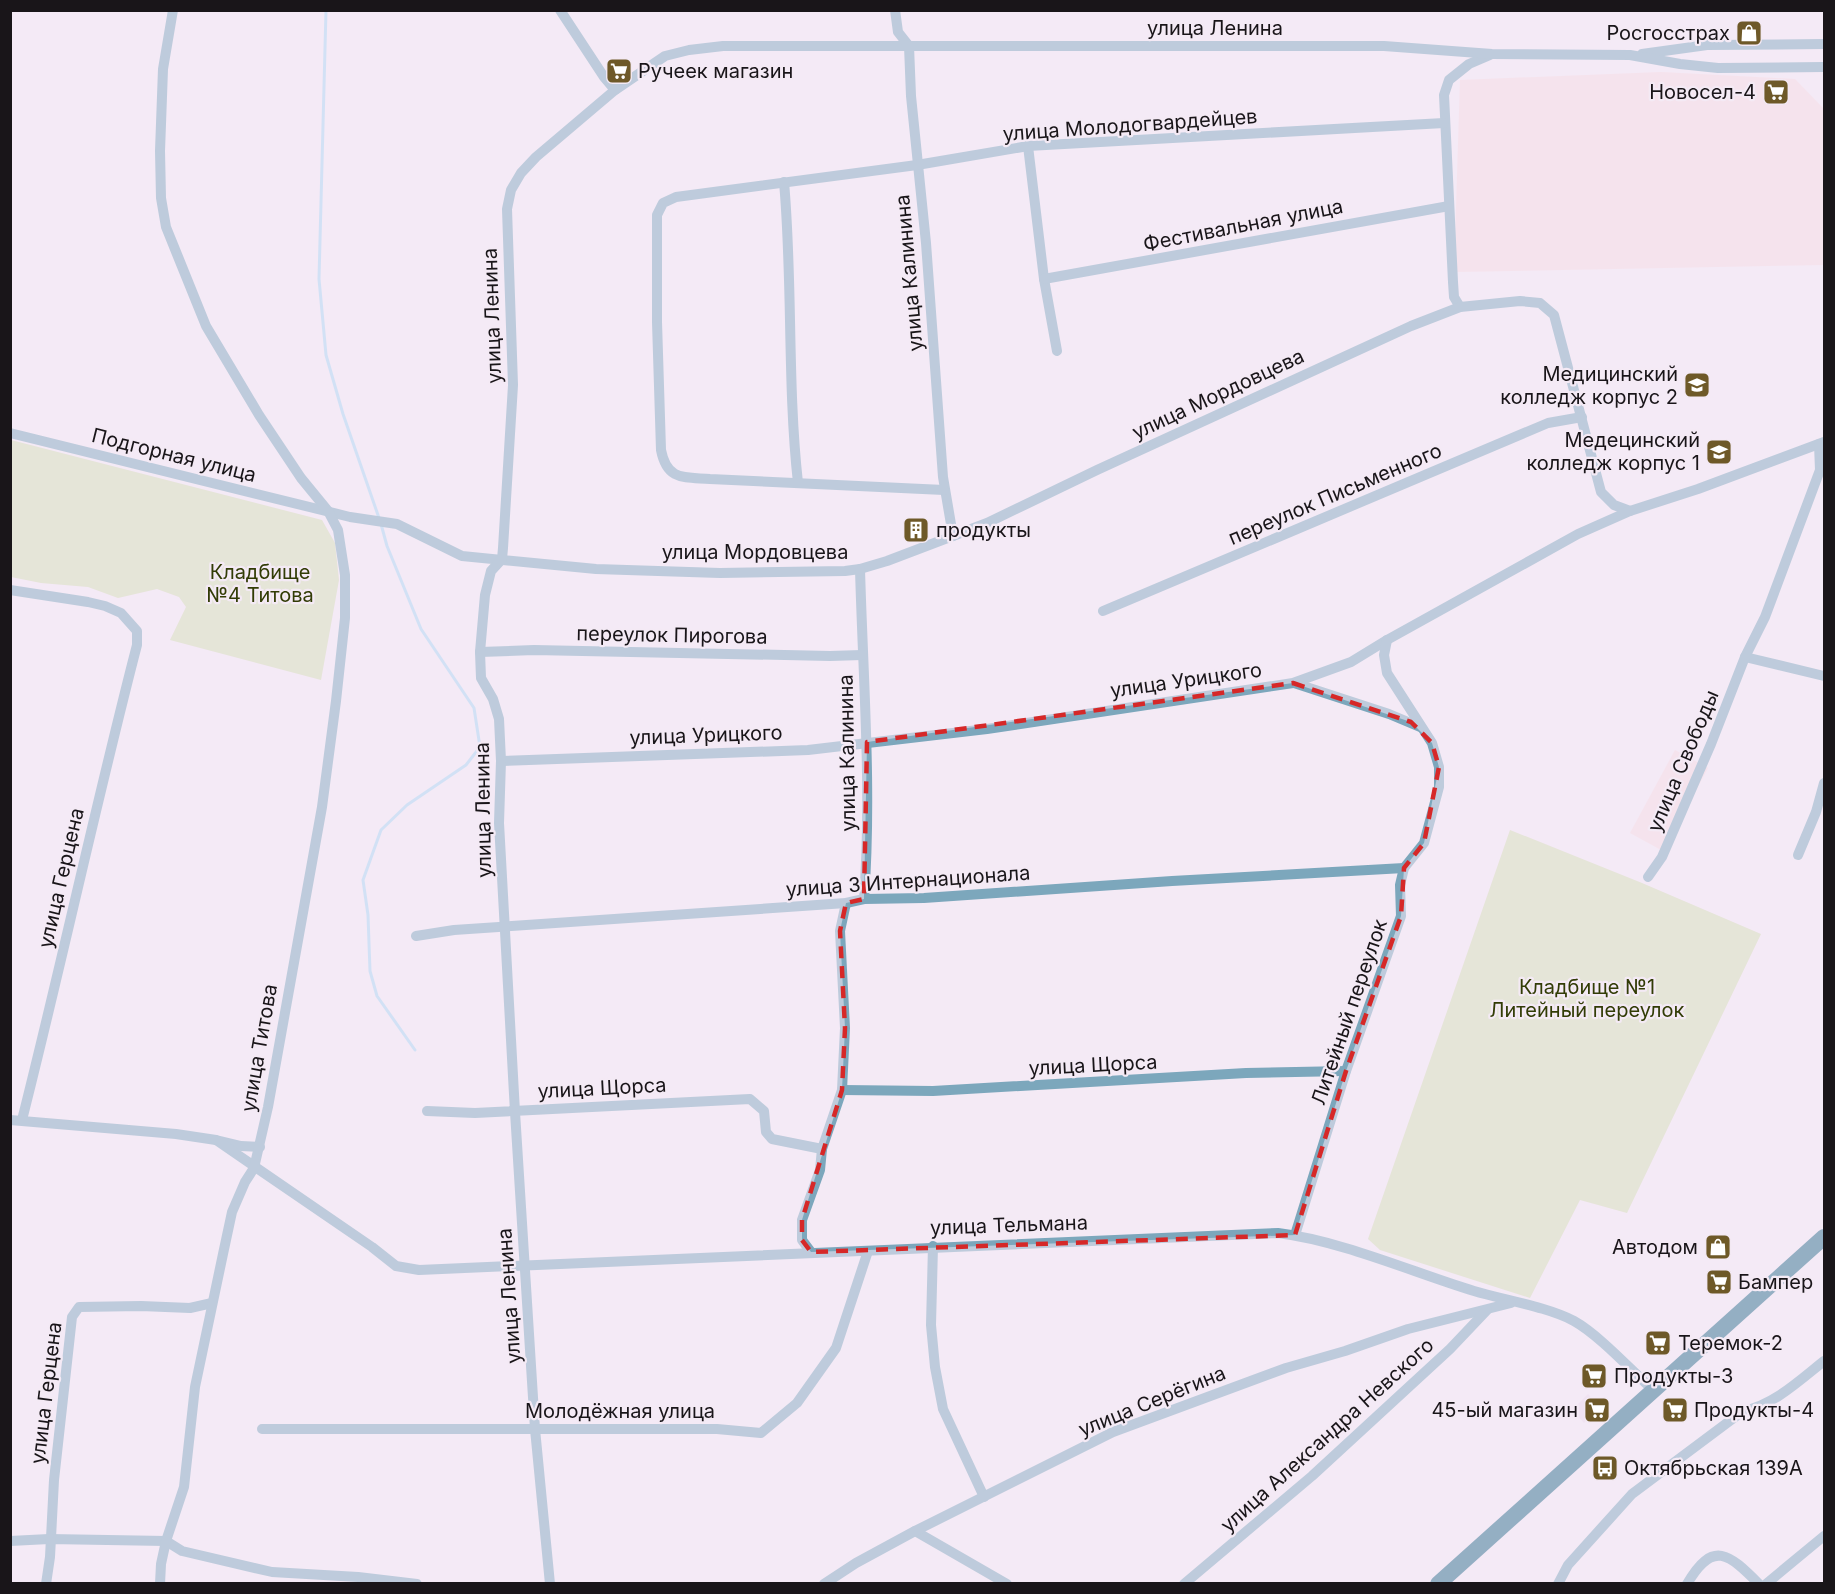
<svg xmlns="http://www.w3.org/2000/svg" width="1835" height="1594" font-family="Inter,sans-serif">
<style>
.built{fill:#ecdcee}
.industrial{fill:#f6dce2}
.green{fill:#d3dfb4}
.lines{fill:none;stroke-linecap:round;stroke-linejoin:round}
.stream{stroke:#a9d8f4;stroke-width:3}
.minor{stroke:#7ca7bc;stroke-width:10}
.primary{stroke:#216886;stroke-width:16}
.marked{fill:none;stroke:#d62828;stroke-width:4.5;stroke-dasharray:12 8;stroke-linejoin:round}
.labels{text-anchor:middle;dominant-baseline:central;stroke-width:4.5;stroke-linejoin:round;paint-order:stroke}
.street-label{font-size:20px;fill:#191519;stroke:#f4eaf5}
.poi-label{font-size:20px;fill:#191519;stroke:#f4eaf5;text-anchor:start}
.park-label{font-size:20px;fill:#323c06;stroke:#f4eaf5}
</style>
<rect width="100%" height="100%" fill="#f4eaf5"/>
<polygon class="built" points="1588,1394 1600,1407 1584,1423 1572,1410"/>
<g class="industrial">
<polygon points="1661,72 1795,79 1824,109 1824,265 1454,272 1460,80"/>
<polygon points="1675,750 1708,768 1663,851 1630,833"/>
</g>
<g class="green">
<polygon points="11,440 322,520 335,543 339,580 321,680 170,640 186,607 179,597 157,589 118,598 88,587 41,583 11,577"/>
<polygon points="1510,830 1642,883 1761,934 1627,1213 1580,1200 1530,1298 1380,1250 1368,1239"/>
</g>
<g class="lines">
<g class="stream">
<polyline points="326,10 319,279 326,355 343,414 379,518"/>
<polyline points="381,524 387,546 421,629 474,708 480,747 466,765 407,805 381,830 363,880 368,915 370,971 377,996 415,1050"/>
</g>
<g class="minor">
<polyline points="560,10 604,77 615,90"/>
<polyline points="895,10 898,32 909,46 911,96 926,243 943,477 953,536"/>
<polyline points="1642,54 1707,45 1824,44"/>
<polyline points="1028,146 1044,279 1057,351"/>
<path d="M784 182C793 283 787 383 798 483"/>
<polyline points="1044,279 1449,206"/>
<polyline points="1460,307 1454,297 1453,282 1444,95 1449,80 1469,64 1490,55"/>
<polyline points="10,433 350,517 397,524 462,556 596,569 720,573 845,571 860,569 887,561 987,523 1097,470 1411,326 1460,307 1520,301 1540,303 1554,315 1601,492 1614,505 1630,511"/>
<path d="M944 490 710 479C684 477 667 481 661 450L657 322V215L663 203 676 197 917 165 1028 146 1444 123"/>
<path d="M860 569C863 679 872 789 864 899"/>
<path d="M10 590 88 602 105 606 121 613 137 631V645C96 803 62 962 22 1120"/>
<path d="M1103 611C1251 548 1399 485 1548 423L1582 417"/>
<polyline points="480,652 534,650 830,656 862,655"/>
<polyline points="1745,657 1824,676"/>
<polyline points="1294,683 1389,714 1420,727"/>
<polyline points="501,761 808,750 987,729 1293,683 1351,662 1387,640 1578,534 1630,511 1698,489 1824,442"/>
<polyline points="1798,855 1816,812 1824,783"/>
<polyline points="1648,877 1662,857 1711,744 1745,657 1765,617 1820,470 1819,444"/>
<polyline points="416,936 454,930 846,903 864,899 924,898 1172,881 1404,868"/>
<polyline points="842,1090 933,1091 1246,1073 1346,1071"/>
<polyline points="427,1111 475,1113 750,1099 764,1111 766,1132 772,1139 822,1149"/>
<polyline points="10,1120 176,1134 216,1140 241,1146 260,1147"/>
<path d="M216 1140 372 1247 396 1266 419 1270 1278 1233C1342 1241 1412 1272 1474 1291 1504 1300 1548 1307 1574 1321 1599 1335 1631 1370 1653 1390"/>
<polyline points="1295,1235 1346,1071 1401,916 1400,885 1404,868 1424,843 1439,787 1439,767 1432,743 1387,673 1384,655 1387,640"/>
<polyline points="933,1246 931,1325 935,1367 943,1409 984,1497"/>
<polyline points="811,1252 802,1240 802,1220 820,1170 822,1149 842,1090 845,1028 840,931 846,903"/>
<polyline points="262,1429 717,1429 761,1433 797,1403 836,1348 868,1251"/>
<polyline points="915,1531 1007,1584"/>
<polyline points="10,1541 49,1539 166,1541 182,1551 272,1572 358,1577 417,1584"/>
<polyline points="46,1584 50,1557 54,1480 72,1317 79,1307 141,1306 190,1308 212,1303"/>
<polyline points="160,1584 161,1564 166,1541 184,1487 195,1387 223,1254 232,1212 245,1182 254,1168 268,1107 322,807 336,701 345,618 345,575 338,530 328,511 301,478 259,415 206,326 166,227 161,198 160,151 163,69 173,10"/>
<polyline points="550,1584 535,1429 515,1112 499,823 501,761 499,719 493,699 481,678 480,652 485,595 491,571 502,559 503,548 513,385 507,209 511,190 521,173 536,157 615,90 665,56 689,50 723,46 1384,46 1492,54 1630,55 1680,64 1718,68 1824,67"/>
<polyline points="824,1584 856,1563 915,1531 1113,1432 1286,1368 1345,1351 1408,1329 1511,1303"/>
<polyline points="1184,1584 1312,1476 1450,1349 1487,1310"/>
<path d="M1558 1584 1568 1565 1632 1494 1743 1411C1774 1405 1800 1380 1824 1361"/>
<path d="M1687 1584C1713 1539 1729 1554 1759 1584"/>
<polyline points="1766,1584 1824,1536"/>
</g>
<polyline class="primary" points="1438,1584 1824,1237"/>
</g>
<path d="M0 0H1835V1594H0ZM1293 683 1411 722 1432 743 1439 767 1424 843 1404 868 1401 916 1346 1071 1295 1235 811 1252 802 1240V1220L842 1090 845 1028 840 931 846 903 864 899 867 742Z" fill="#f4eaf5" fill-opacity=".55" fill-rule="evenodd"/>
<path class="marked" d="M1293 683 1411 722 1432 743 1439 767 1424 843 1404 868 1401 916 1346 1071 1295 1235 811 1252 802 1240V1220L842 1090 845 1028 840 931 846 903 864 899 867 742Z"/>
<defs>
<symbol id="shop-square" viewBox="-11 -11 22 22"><rect x="-9" y="-9" width="18" height="18" rx="4" fill="#6e5928" stroke="#f4eaf5"/><path d="M-5-2.5h2.3a2.7 3.5 0 0 1 5.4 0H5L5.5 6h-11ZM-1.5-2.5h3a1.5 2.3 0 0 0-3 0Z" fill="#fff"/></symbol>
<symbol id="supermarket-square" viewBox="-11 -11 22 22"><rect x="-9" y="-9" width="18" height="18" rx="4" fill="#6e5928" stroke="#f4eaf5"/><path d="M-6-5.5h2.5l.6 2H6L4.5 2H-2.5L-4.4-4H-6ZM-1.5 3.2a1.3 1.3 0 1 0 .1 0ZM3 3.2a1.3 1.3 0 1 0 .1 0Z" fill="#fff"/></symbol>
<symbol id="university-square" viewBox="-11 -11 22 22"><rect x="-9" y="-9" width="18" height="18" rx="4" fill="#6e5928" stroke="#f4eaf5"/><path d="M0-5L7-2L0 1L-7-2ZM-4 1L0 2.5L4 1V4Q0 6-4 4Z" fill="#fff"/></symbol>
<symbol id="building-square" viewBox="-11 -11 22 22"><rect x="-9" y="-9" width="18" height="18" rx="4" fill="#6e5928" stroke="#f4eaf5"/><path d="M-4-6H4V6H1V3H-1V6H-4ZM-2.5-4.3h1.7v1.8h-1.7ZM.8-4.3h1.7v1.8H.8ZM-2.5-1h1.7V.8h-1.7ZM.8-1h1.7V.8H.8Z" fill="#fff"/></symbol>
<symbol id="bus-square" viewBox="-11 -11 22 22"><rect x="-9" y="-9" width="18" height="18" rx="4" fill="#6e5928" stroke="#f4eaf5"/><path d="M-5-6H5V4H4V6H2V4H-2V6H-4V4H-5ZM-3.5-4V0h7V-4ZM-3.5 1.2v1.5H-2V1.2ZM2 1.2v1.5H3.5V1.2Z" fill="#fff"/></symbol>
</defs>
<g fill-rule="evenodd">
<use href="#shop-square" x="1734" y="18" width="30" height="30"/>
<use href="#supermarket-square" x="604" y="56" width="30" height="30"/>
<use href="#supermarket-square" x="1761" y="77" width="30" height="30"/>
<use href="#university-square" x="1682" y="370" width="30" height="30"/>
<use href="#university-square" x="1704" y="437" width="30" height="30"/>
<use href="#building-square" x="901" y="515" width="30" height="30"/>
<use href="#shop-square" x="1703" y="1232" width="30" height="30"/>
<use href="#supermarket-square" x="1704" y="1267" width="30" height="30"/>
<use href="#supermarket-square" x="1643" y="1328" width="30" height="30"/>
<use href="#supermarket-square" x="1579" y="1361" width="30" height="30"/>
<use href="#supermarket-square" x="1582" y="1395" width="30" height="30"/>
<use href="#supermarket-square" x="1660" y="1395" width="30" height="30"/>
<use href="#bus-square" x="1590" y="1453" width="30" height="30"/>
</g>
<g class="labels">
<g class="street-label">
<text x="1215" y="28">улица Ленина</text>
<text transform="translate(1130 125) rotate(-4)">улица Молодогвардейцев</text>
<text transform="translate(1243 225) rotate(-11)">Фестивальная улица</text>
<text transform="translate(909 273) rotate(-95)">улица Калинина</text>
<text transform="translate(492 316) rotate(-92)">улица Ленина</text>
<text transform="translate(1218 394) rotate(-25)">улица Мордовцева</text>
<text transform="translate(174 455) rotate(14)">Подгорная улица</text>
<text transform="translate(1335 494) rotate(-23)">переулок Письменного</text>
<text x="755" y="552">улица Мордовцева</text>
<text transform="translate(672 635) rotate(1)">переулок Пирогова</text>
<text transform="translate(1186 680) rotate(-8)">улица Урицкого</text>
<text transform="translate(706 735) rotate(-2)">улица Урицкого</text>
<text transform="translate(847 753) rotate(-91)">улица Калинина</text>
<text transform="translate(1683 761) rotate(-67)">улица Свободы</text>
<text transform="translate(483 810) rotate(-91)">улица Ленина</text>
<text transform="translate(61 878) rotate(-77)">улица Герцена</text>
<text transform="translate(908 881) rotate(-4)">улица 3 Интернационала</text>
<text transform="translate(1349 1012) rotate(-71)">Литейный переулок</text>
<text transform="translate(259 1048) rotate(-80)">улица Титова</text>
<text transform="translate(1093 1065) rotate(-3)">улица Щорса</text>
<text transform="translate(602 1088) rotate(-3)">улица Щорса</text>
<text transform="translate(1009 1225) rotate(-2)">улица Тельмана</text>
<text transform="translate(509 1296) rotate(-94)">улица Ленина</text>
<text transform="translate(46 1393) rotate(-83)">улица Герцена</text>
<text transform="translate(1152 1401) rotate(-22)">улица Серёгина</text>
<text x="620" y="1411">Молодёжная улица</text>
<text transform="translate(1327 1435) rotate(-42)">улица Александра Невского</text>
</g>
<g class="poi-label">
<text x="1730" y="33" text-anchor="end">Росгосстрах</text>
<text x="638" y="71">Ручеек магазин</text>
<text x="1756" y="92" text-anchor="end">Новосел-4</text>
<text x="1678" y="374" text-anchor="end">Медицинский<tspan x="1678" dy="23">колледж корпус 2</tspan></text>
<text x="1700" y="440" text-anchor="end">Медецинский<tspan x="1700" dy="23">колледж корпус 1</tspan></text>
<text x="936" y="530">продукты</text>
<text x="1698" y="1247" text-anchor="end">Автодом</text>
<text x="1738" y="1282">Бампер</text>
<text x="1678" y="1343">Теремок-2</text>
<text x="1614" y="1376">Продукты-3</text>
<text x="1578" y="1410" text-anchor="end">45-ый магазин</text>
<text x="1694" y="1410">Продукты-4</text>
<text x="1624" y="1468">Октябрьская 139А</text>
</g>
<g class="park-label">
<text x="260" y="572">Кладбище<tspan x="260" dy="23">№4 Титова</tspan></text>
<text x="1587" y="987">Кладбище №1<tspan x="1587" dy="23">Литейный переулок</tspan></text>
</g>
</g>
<rect width="1835" height="1594" fill="none" stroke="#191519" stroke-width="24"/>
</svg>
